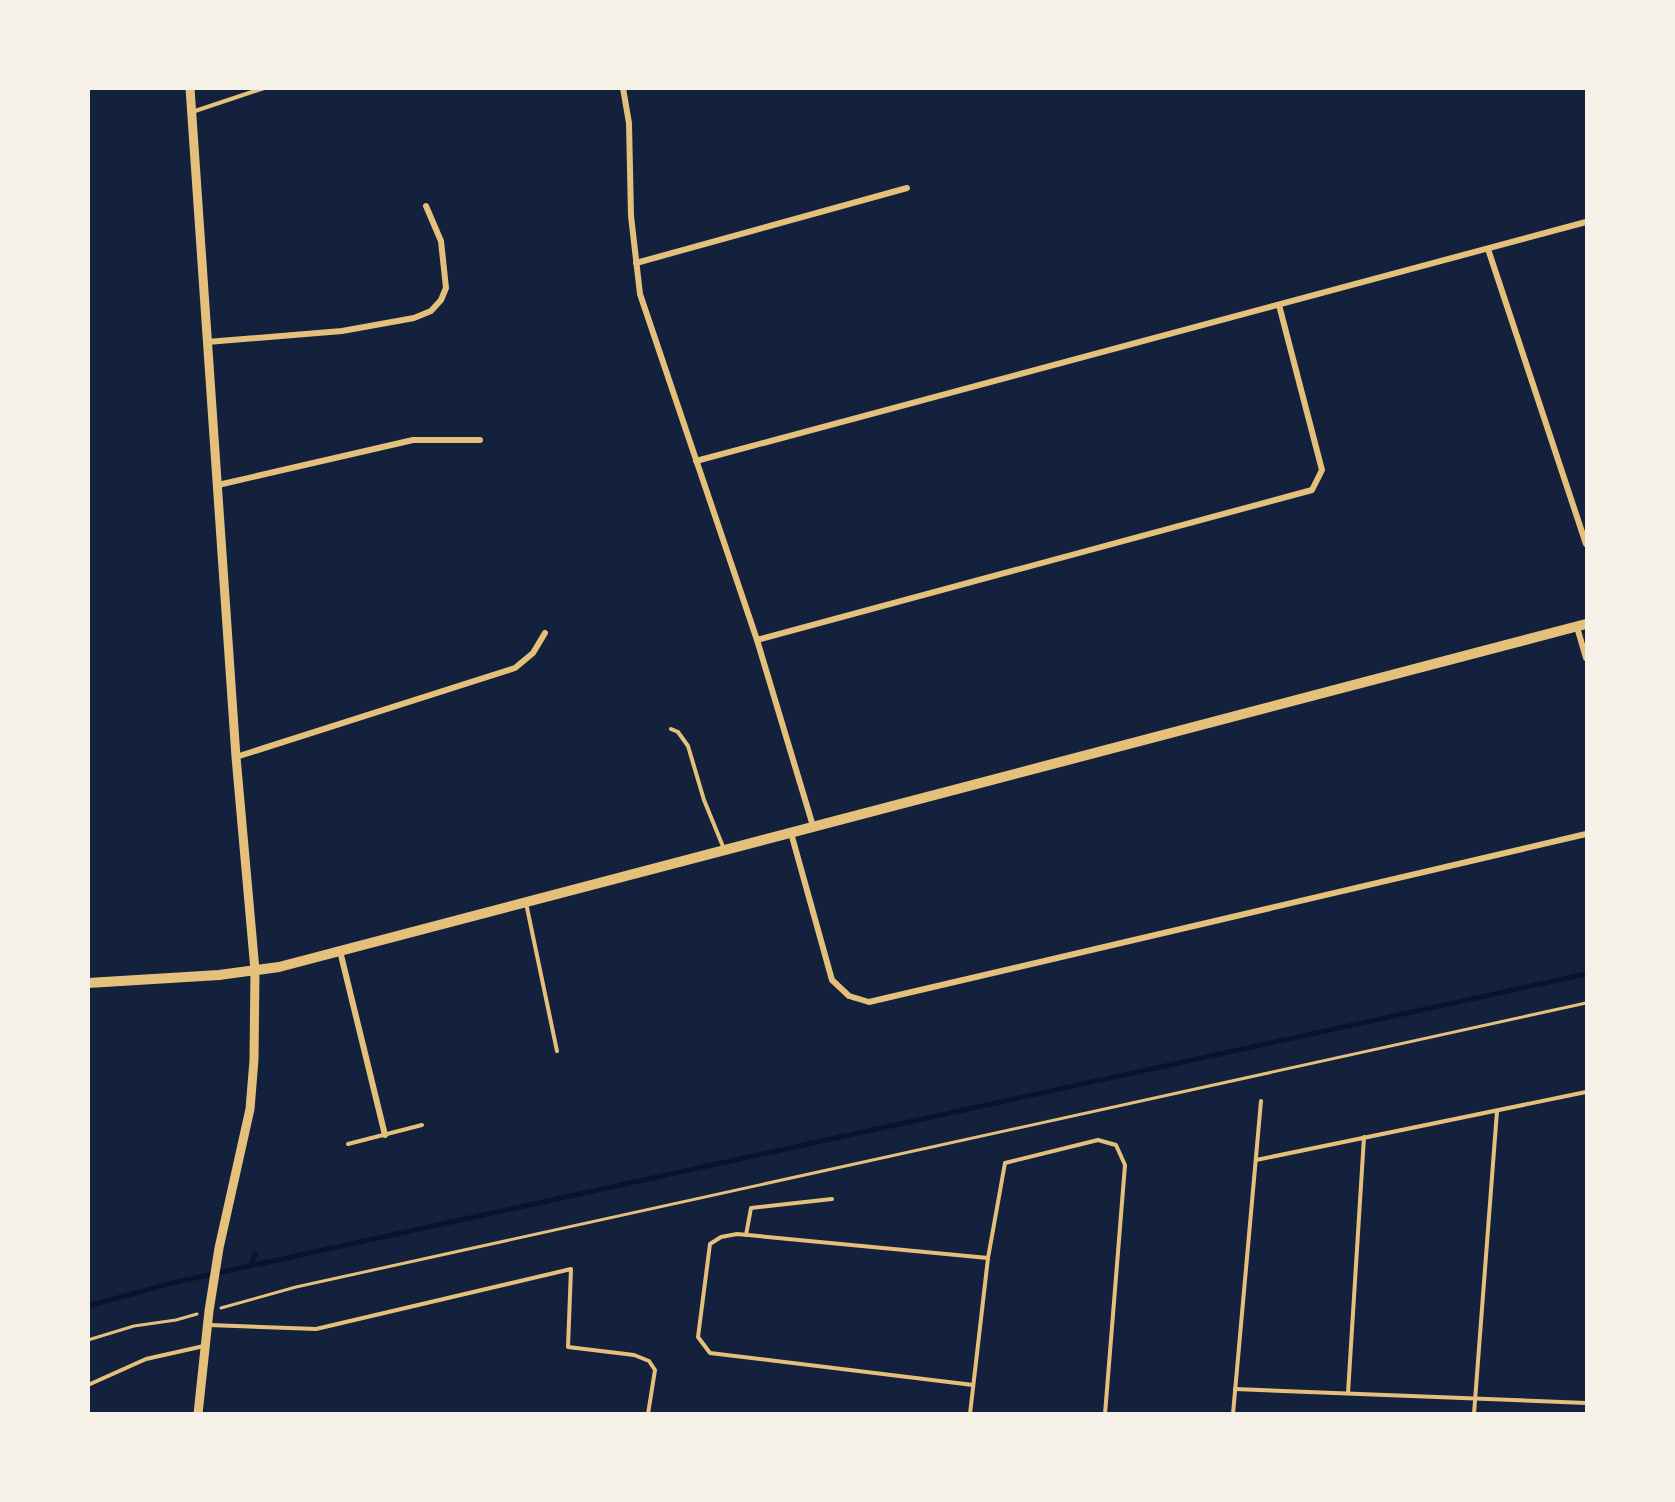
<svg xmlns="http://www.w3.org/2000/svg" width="1675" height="1502" font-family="'Asap Condensed',sans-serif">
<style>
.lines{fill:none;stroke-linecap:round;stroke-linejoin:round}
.stream{stroke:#0b132b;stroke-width:5}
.path{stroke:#e5c07b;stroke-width:3}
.service{stroke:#e5c07b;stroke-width:4}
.minor{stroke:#e5c07b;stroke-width:6}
.tertiary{stroke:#e5c07b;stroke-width:9}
.secondary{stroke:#e5c07b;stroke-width:10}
</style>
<rect width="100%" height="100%" fill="#14213d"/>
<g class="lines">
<g class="stream">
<polyline points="251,1266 255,1254"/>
<polyline points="88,1306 172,1283 1586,974"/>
</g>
<g class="path">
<polyline points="221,1308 296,1287 1586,1003"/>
<polyline points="88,1340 134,1326 176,1320 197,1314"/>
</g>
<g class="service">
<polyline points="192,112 264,88"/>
<polyline points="671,729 678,732 688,746 704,800 724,849"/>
<polyline points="526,903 557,1051"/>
<polyline points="348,1144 422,1125"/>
<polyline points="1256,1160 1586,1092"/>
<polyline points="746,1235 751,1208 832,1199"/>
<polyline points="209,1325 316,1329 571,1269 568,1347 634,1355 649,1361 655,1370 648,1414"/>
<polyline points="88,1385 146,1359 204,1346"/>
<polyline points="973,1385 710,1353 698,1337 710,1244 721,1237 737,1234 988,1258"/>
<polyline points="1235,1389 1586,1403"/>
<polyline points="1348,1393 1364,1137"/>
<polyline points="970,1414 988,1258 1005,1163 1098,1140 1116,1145 1125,1165 1105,1414"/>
<polyline points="1233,1414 1261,1101"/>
<polyline points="1474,1414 1497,1111"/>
</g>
<g class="minor">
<polyline points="623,88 629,123 631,216 640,294 757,640 813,826"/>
<polyline points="1488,249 1586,544"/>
<polyline points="636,263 907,188"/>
<polyline points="207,342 342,331 414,318 431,311 441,300 446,288 441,241 426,206"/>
<polyline points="696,461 1586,222"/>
<polyline points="218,485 413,440 480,440"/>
<polyline points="1577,627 1586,658"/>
<polyline points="757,640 1312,490 1322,470 1279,305"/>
<polyline points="236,757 515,668 533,653 545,633"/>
<polyline points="791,833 832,980 849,996 869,1002 1586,834"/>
<polyline points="340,951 385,1135"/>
</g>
<polyline class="tertiary" points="190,88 236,757 255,970 254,1060 250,1109 219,1248 209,1311 198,1414"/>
<polyline class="secondary" points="88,983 219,975 279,967 1586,624"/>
</g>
<rect width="1675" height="1502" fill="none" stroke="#f6f1e7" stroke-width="180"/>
</svg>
